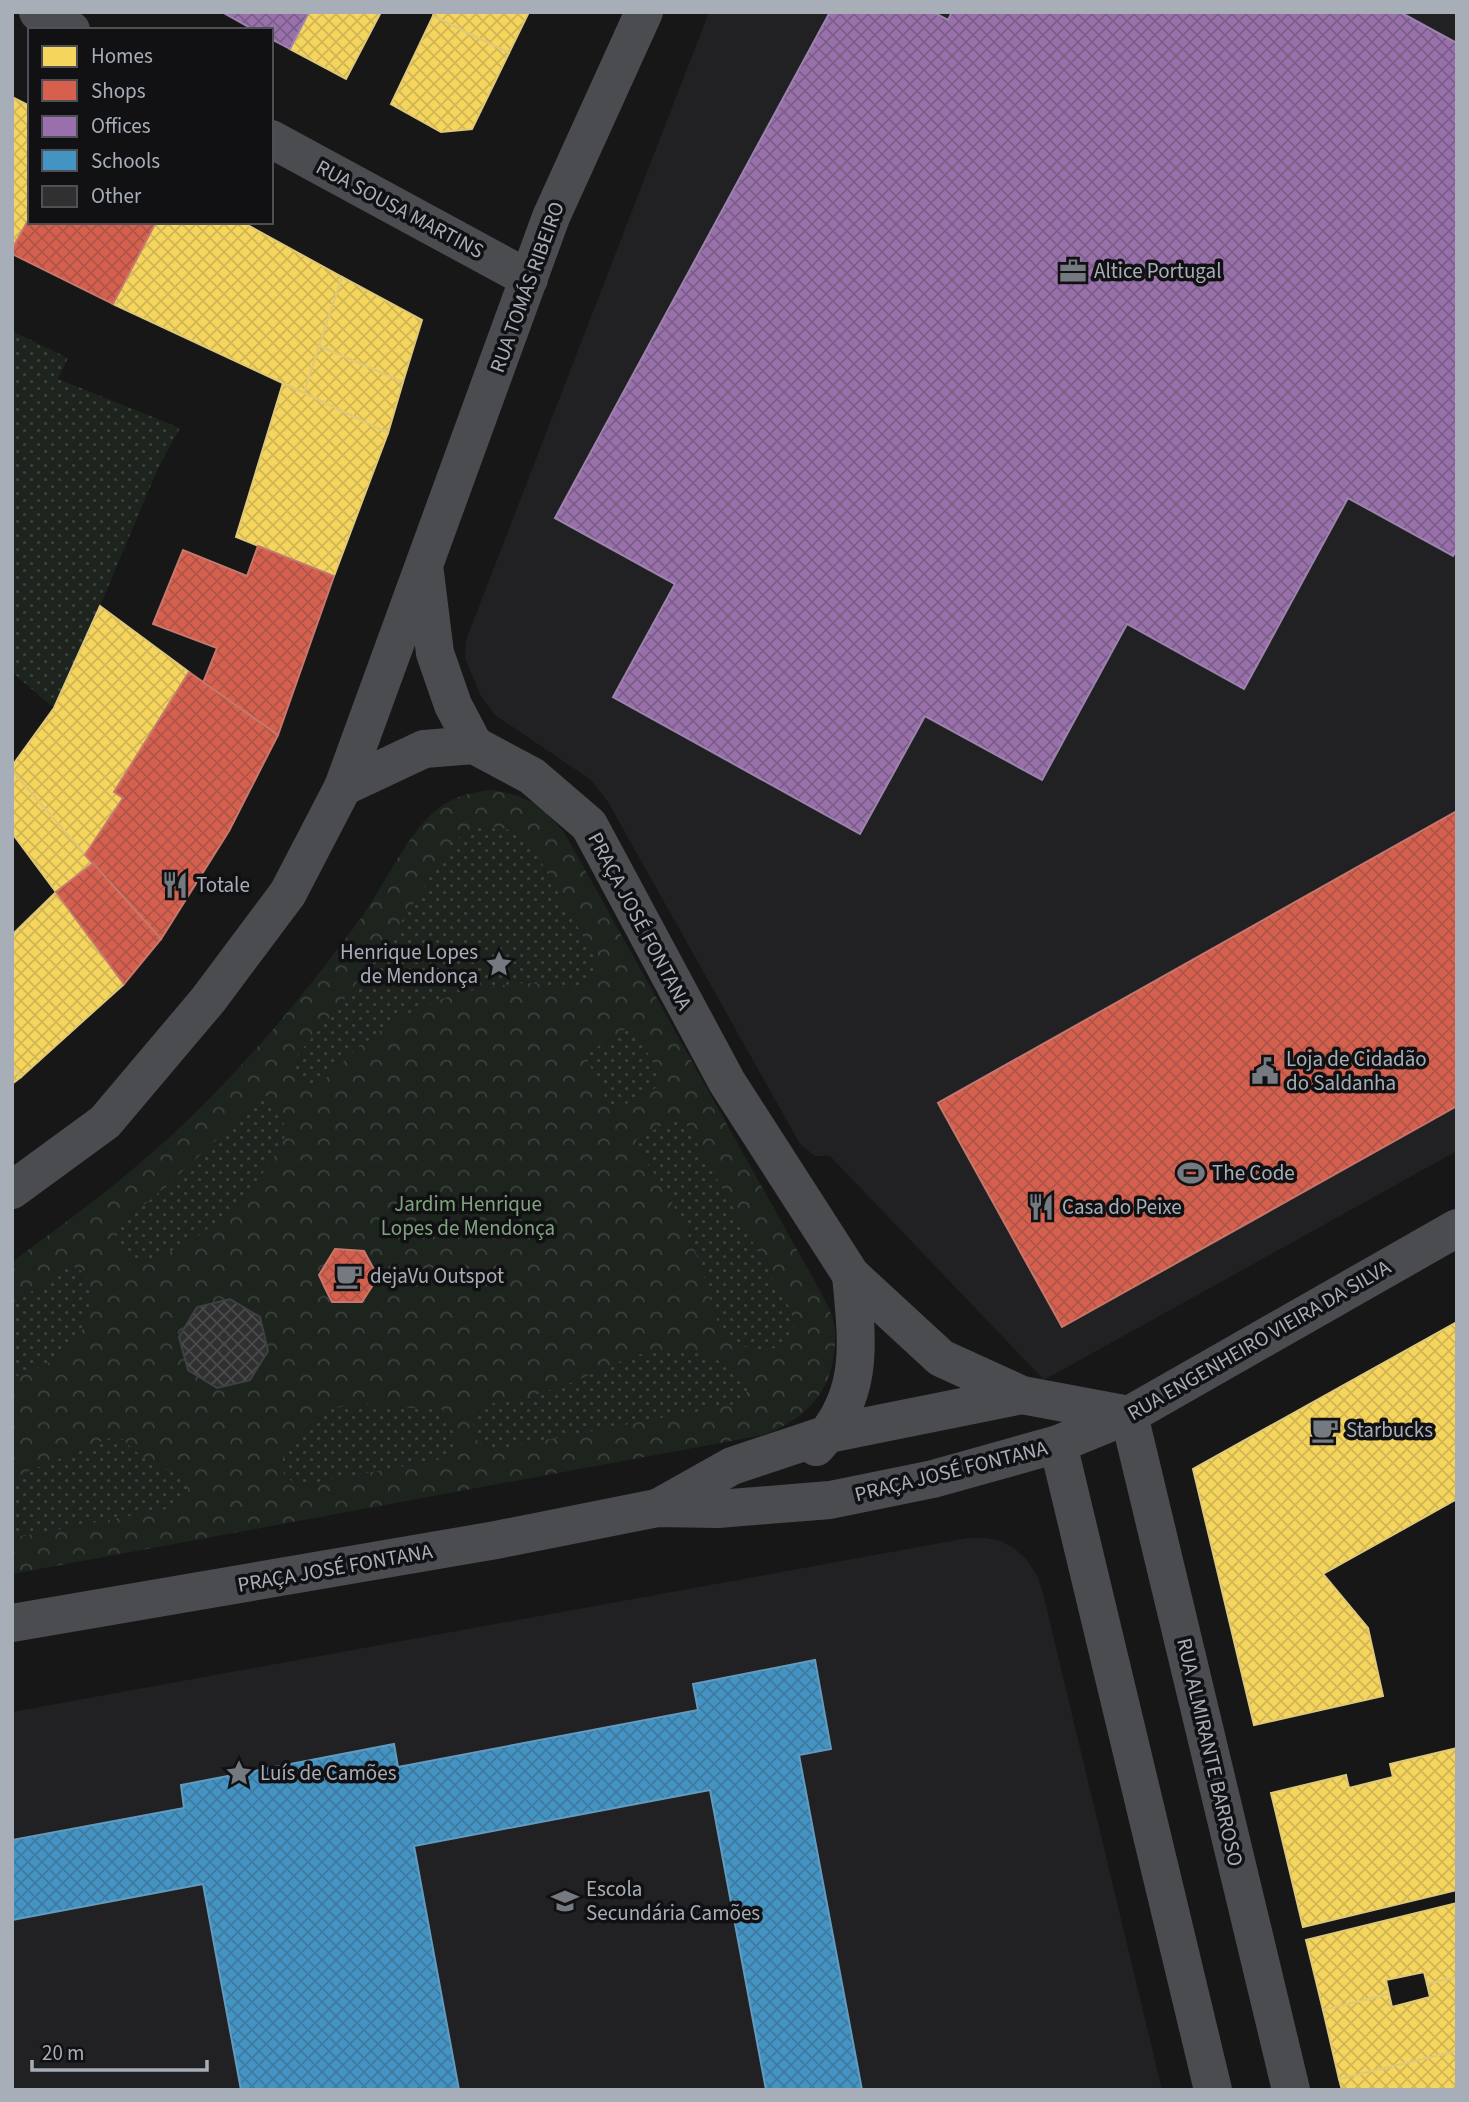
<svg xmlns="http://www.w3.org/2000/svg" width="1469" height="2102" font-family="'Source Sans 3',sans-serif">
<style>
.built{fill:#212123}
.park{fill:url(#park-crowns)}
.garden{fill:url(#garden-dots)}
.homes{fill:url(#homes-cross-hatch);stroke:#dfc978;stroke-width:2}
.shops{fill:url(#shops-cross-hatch);stroke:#c8776d;stroke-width:2}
.offices{fill:url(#offices-cross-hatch);stroke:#9e83af;stroke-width:2}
.schools{fill:url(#schools-cross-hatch);stroke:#619bc0;stroke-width:2}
.building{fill:url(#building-cross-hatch);stroke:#3f4043;stroke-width:2}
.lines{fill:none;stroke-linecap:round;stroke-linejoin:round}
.street{stroke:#4b4c50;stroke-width:38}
.labels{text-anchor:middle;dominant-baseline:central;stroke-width:7;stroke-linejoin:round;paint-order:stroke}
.street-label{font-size:21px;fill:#a8aeb8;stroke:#111113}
.poi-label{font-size:21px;fill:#a8aeb8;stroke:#111113;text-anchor:start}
.park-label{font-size:21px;fill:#80a37f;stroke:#111113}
</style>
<defs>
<pattern id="park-crowns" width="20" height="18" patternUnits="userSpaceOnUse" patternTransform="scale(1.75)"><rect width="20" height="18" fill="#1d241e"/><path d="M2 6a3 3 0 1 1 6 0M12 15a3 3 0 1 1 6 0" fill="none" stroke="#3b413d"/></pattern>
<pattern id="garden-dots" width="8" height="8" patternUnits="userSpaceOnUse" patternTransform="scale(1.75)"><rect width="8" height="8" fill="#1d241e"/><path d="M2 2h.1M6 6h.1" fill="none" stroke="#3b413d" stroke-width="1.8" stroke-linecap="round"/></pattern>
<pattern id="homes-cross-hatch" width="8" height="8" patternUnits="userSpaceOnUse" patternTransform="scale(1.75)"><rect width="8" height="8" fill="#f6d55c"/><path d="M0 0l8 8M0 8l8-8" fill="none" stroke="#cfb555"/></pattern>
<pattern id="shops-cross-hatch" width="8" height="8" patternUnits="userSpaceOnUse" patternTransform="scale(1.75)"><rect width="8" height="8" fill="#d6604d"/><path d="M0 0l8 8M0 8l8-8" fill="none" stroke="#ad5548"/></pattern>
<pattern id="offices-cross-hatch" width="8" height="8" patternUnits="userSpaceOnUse" patternTransform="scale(1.75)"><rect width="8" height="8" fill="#9970ab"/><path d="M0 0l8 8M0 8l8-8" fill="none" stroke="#7a5e88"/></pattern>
<pattern id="schools-cross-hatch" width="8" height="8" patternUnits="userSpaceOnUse" patternTransform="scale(1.75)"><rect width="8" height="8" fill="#4393c3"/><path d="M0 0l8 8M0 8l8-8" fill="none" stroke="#3f7ba0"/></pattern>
<pattern id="building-cross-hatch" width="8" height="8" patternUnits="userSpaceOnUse" patternTransform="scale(1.75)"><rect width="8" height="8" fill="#303031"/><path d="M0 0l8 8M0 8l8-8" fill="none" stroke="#4b4b4d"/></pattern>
</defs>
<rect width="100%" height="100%" fill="#171717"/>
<g class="built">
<polygon points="709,12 1457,12 1457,1151 1044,1380 830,1156 815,1156 800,1144 608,802 591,780 495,715 481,696 465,658 466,640"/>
<polygon points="968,1538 985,1538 1001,1541 1015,1549 1027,1560 1036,1574 1042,1589 1162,2090 12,2090 12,1712"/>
</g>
<path class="park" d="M490 790C526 795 543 805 565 834L820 1291C824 1299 829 1308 832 1316 836 1328 836 1342 834 1354 829 1397 801 1421 763 1435L12 1574V1262C76 1215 141 1167 197 1111 258 1051 311 986 361 918 386 884 413 819 450 801 463 794 476 792 490 790Z"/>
<g class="garden">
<polygon points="12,331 68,358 58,379 180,428 158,468 100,606 54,708 12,672"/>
<path d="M490 826C512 828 523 836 536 853L593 954C597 964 599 975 588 983 575 992 540 982 524 983 433 989 377 1023 316 1089L310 1090 291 1071 290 1064 343 1001 398 927 454 840 477 827Z"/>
<polygon points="628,1027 634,1029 661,1077 659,1086 617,1109 610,1108 585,1055"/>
<path d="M262 1095 269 1097C275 1107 284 1118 285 1130 285 1143 277 1153 270 1163 241 1205 201 1242 152 1259 143 1262 135 1262 127 1257 117 1250 113 1235 121 1224 127 1213 144 1206 154 1197 191 1164 227 1130 262 1095Z"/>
<path d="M675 1118 684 1120 789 1307C810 1352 753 1361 727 1336 712 1321 708 1282 699 1261 689 1235 676 1208 661 1184 653 1170 641 1158 635 1143L637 1139Z"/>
<path d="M68 1266C104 1268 89 1330 71 1348 55 1363 33 1369 12 1378V1305Z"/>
<path d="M677 1350C684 1351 692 1352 699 1354 720 1359 771 1382 735 1404L497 1449 482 1447 475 1438 472 1413 478 1406 533 1396 573 1382 633 1356 654 1351Z"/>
<path d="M364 1404 406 1408 441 1409C450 1414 458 1444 452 1452 450 1454 444 1458 442 1459L313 1483C258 1488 289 1433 316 1417 330 1407 347 1406 364 1404Z"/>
<path d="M110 1438H121C129 1446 138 1454 148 1460 167 1472 206 1479 178 1507L12 1538V1478Z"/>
</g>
<g class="homes">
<polygon points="309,12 381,12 346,79 290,49"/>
<polygon points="434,12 529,12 509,53 433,16"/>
<polygon points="433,16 509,53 472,129 441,132 391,104"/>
<polygon points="12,97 30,106 30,217 12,249"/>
<polygon points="156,222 242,222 342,277 304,393 113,304"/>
<polygon points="342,277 422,320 403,382 319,346"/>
<polygon points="319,346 403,382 388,433 304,393"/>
<polygon points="283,383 388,433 334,576 236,537"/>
<polygon points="100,606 189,672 114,792 123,798 85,855 12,771 12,766 54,708"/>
<polygon points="12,771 93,863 56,892 12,833"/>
<polygon points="56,892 124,984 21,1077 12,1066 12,935"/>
<polygon points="12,1066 21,1077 12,1084"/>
<polygon points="1457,1322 1457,1499 1323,1574 1368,1628 1383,1696 1254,1725 1193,1469"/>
<polygon points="1457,1748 1457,1890 1303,1927 1271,1793 1346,1775 1349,1788 1393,1777 1390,1764"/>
<polygon points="1457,1903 1457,1977 1427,1984 1424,1972 1386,1980 1389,1994 1323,2010 1306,1940"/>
<polygon points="1457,1977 1457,2051 1339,2079 1323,2010 1389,1994 1392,2007 1430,1997 1427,1984"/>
<polygon points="1457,2051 1457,2090 1342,2090 1339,2079"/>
</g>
<g class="shops">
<polygon points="30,217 30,222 156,222 113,304 12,254 12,249"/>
<polygon points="258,546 334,576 278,735 203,683 217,648 153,624 183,550 247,576"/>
<polygon points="189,672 278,735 229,831 161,939 85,855 123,798 114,792"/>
<polygon points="1457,811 1457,1106 1062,1327 938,1103"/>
<polygon points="93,863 161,939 124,984 56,892"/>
<polygon points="335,1249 364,1251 378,1277 362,1302 332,1302 325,1288 319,1275"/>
</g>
<g class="offices">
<polygon points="222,12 309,12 290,49 271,39 271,30 254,30"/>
<polygon points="830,12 933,12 948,20 952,12 1400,12 1457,43 1457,549 1453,556 1348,498 1244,689 1127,624 1042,780 925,716 860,834 613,697 675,584 555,518"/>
</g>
<polygon class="schools" points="815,1660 831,1749 799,1755 862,2090 766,2090 710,1790 414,1846 459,2090 241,2090 203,1884 12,1920 12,1840 184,1808 181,1785 394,1744 398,1767 698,1710 693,1684"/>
<polygon class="building" points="230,1299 260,1317 268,1351 250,1380 217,1388 188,1370 179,1337 197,1307"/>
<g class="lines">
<g class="street">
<polyline points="38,12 71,30"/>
<polyline points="271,139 529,279"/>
<polyline points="425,573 435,653 453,705 474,745"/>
<polyline points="343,787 424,749 474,745 532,776 589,825 727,1082 851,1275 941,1358 1022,1395 1129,1415"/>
<polyline points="12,1190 105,1122 208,1000 288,893 343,787 551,217 644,12"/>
<polyline points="1129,1415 1291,2090"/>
<polyline points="1058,1444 1213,2090"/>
<path d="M816 1447C866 1395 857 1341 851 1275"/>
<polyline points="659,1507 732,1466 828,1434 1022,1395"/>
<polyline points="12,1623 496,1540 657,1508 718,1509 830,1500 933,1479 1058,1444 1129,1415 1457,1228"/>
</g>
</g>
<defs>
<symbol id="office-bare" viewBox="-9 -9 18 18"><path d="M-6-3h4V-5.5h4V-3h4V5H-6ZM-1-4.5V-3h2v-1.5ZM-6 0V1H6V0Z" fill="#757980" stroke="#111113" stroke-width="2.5" paint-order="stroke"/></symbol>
<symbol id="restaurant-bare" viewBox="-9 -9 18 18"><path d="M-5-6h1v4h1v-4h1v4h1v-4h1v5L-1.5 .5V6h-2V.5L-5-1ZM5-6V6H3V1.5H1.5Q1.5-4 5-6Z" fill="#757980" stroke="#111113" stroke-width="2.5" paint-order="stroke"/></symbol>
<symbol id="sight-bare" viewBox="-9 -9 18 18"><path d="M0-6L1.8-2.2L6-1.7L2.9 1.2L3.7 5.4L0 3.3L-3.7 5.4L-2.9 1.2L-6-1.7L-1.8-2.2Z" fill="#757980" stroke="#111113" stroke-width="2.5" paint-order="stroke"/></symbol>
<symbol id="civic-bare" viewBox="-9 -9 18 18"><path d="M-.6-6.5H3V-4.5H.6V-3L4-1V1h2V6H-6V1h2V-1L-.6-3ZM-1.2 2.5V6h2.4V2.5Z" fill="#757980" stroke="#111113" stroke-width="2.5" paint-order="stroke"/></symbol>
<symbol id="stadium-bare" viewBox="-9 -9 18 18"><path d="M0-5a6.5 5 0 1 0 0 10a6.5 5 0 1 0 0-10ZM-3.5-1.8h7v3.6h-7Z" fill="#757980" stroke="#111113" stroke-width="2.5" paint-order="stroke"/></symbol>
<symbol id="cafe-bare" viewBox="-9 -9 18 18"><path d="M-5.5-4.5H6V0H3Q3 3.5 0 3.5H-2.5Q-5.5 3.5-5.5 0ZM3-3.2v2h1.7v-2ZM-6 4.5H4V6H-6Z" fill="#757980" stroke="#111113" stroke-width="2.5" paint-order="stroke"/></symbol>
<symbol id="school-bare" viewBox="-9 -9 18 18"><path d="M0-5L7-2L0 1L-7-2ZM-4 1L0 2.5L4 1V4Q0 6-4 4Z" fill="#757980" stroke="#111113" stroke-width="2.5" paint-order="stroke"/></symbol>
</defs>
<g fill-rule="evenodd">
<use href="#office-bare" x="1054" y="252" width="38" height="38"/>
<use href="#restaurant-bare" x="156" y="866" width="38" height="38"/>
<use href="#sight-bare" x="480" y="945" width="38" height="38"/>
<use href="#civic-bare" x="1246" y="1052" width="38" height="38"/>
<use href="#stadium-bare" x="1172" y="1154" width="38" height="38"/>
<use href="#restaurant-bare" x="1022" y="1188" width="38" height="38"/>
<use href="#cafe-bare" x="330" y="1257" width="38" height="38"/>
<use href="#cafe-bare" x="1306" y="1411" width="38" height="38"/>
<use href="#sight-bare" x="220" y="1754" width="38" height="38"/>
<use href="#school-bare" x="546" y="1882" width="38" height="38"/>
</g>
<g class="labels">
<g class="street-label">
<text transform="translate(400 209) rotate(28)">RUA SOUSA MARTINS</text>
<text transform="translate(527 287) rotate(-70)">RUA TOMÁS RIBEIRO</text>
<text transform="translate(640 921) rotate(62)">PRAÇA JOSÉ FONTANA</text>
<text transform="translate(1259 1340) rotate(-30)">RUA ENGENHEIRO VIEIRA DA SILVA</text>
<text transform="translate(951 1471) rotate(-14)">PRAÇA JOSÉ FONTANA</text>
<text transform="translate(335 1568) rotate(-10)">PRAÇA JOSÉ FONTANA</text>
<text transform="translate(1210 1752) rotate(77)">RUA ALMIRANTE BARROSO</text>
</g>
<g class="poi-label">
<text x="1094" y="271">Altice Portugal</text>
<text x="196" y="885">Totale</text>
<text x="478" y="952" text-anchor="end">Henrique Lopes<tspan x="478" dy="24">de Mendonça</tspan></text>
<text x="1286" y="1059">Loja de Cidadão<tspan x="1286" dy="24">do Saldanha</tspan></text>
<text x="1212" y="1173">The Code</text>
<text x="1062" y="1207">Casa do Peixe</text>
<text x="370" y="1276">dejaVu Outspot</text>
<text x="1346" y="1430">Starbucks</text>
<text x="260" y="1773">Luís de Camões</text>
<text x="586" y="1889">Escola<tspan x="586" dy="24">Secundária Camões</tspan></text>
</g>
<g class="park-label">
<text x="468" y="1204">Jardim Henrique<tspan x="468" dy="24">Lopes de Mendonça</tspan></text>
</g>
</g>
<rect width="1469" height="2102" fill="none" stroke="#a8aeb8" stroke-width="28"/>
<rect x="28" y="28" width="245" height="196" fill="#111113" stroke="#4d5055" stroke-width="2"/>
<rect x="42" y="46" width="35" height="21" fill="#f6d55c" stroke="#4d5055" stroke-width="2"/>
<text x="91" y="63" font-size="21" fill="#a8aeb8">Homes</text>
<rect x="42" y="80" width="35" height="21" fill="#d6604d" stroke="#4d5055" stroke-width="2"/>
<text x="91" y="98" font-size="21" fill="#a8aeb8">Shops</text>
<rect x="42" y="116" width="35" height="21" fill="#9970ab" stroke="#4d5055" stroke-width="2"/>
<text x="91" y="133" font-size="21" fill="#a8aeb8">Offices</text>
<rect x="42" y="150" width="35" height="21" fill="#4393c3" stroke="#4d5055" stroke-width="2"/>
<text x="91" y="168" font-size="21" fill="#a8aeb8">Schools</text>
<rect x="42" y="186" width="35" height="21" fill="#303031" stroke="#4d5055" stroke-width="2"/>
<text x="91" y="203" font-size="21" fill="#a8aeb8">Other</text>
<path d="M32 2060v10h175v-10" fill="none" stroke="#a8aeb8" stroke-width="3.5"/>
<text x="42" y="2060" font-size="21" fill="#a8aeb8" stroke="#111113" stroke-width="5" paint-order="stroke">20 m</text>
</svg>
